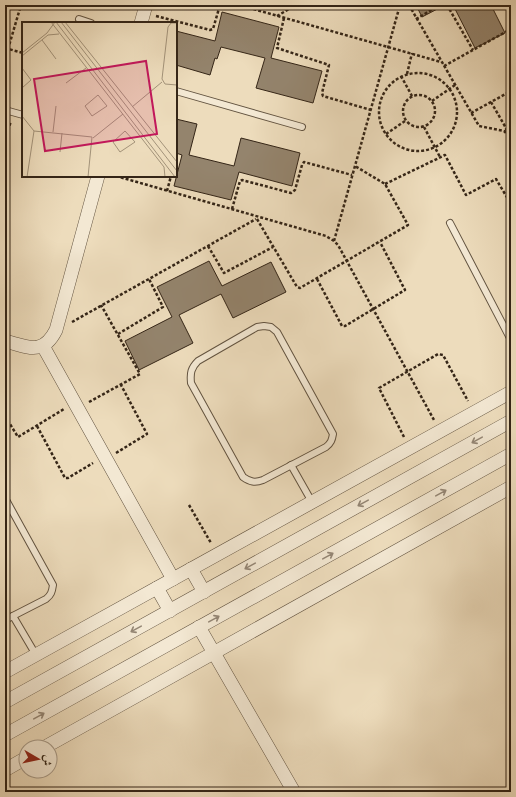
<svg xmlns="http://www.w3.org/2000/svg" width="516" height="797" font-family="'Libre Bodoni',Amiri,serif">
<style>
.building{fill:#94846d;stroke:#342517}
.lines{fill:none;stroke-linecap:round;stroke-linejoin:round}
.lane-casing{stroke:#625340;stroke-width:8}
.street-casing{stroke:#625340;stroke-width:14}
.path{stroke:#342517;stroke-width:2.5;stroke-dasharray:3 2;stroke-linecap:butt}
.lane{stroke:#f3e8d3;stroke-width:6}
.street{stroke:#f3e8d3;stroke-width:13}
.oneway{stroke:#948675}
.inset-road{fill:none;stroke:#a3937a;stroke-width:1}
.view{fill:#c2185b;fill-opacity:0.15;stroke:#c2185b;stroke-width:2}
.inset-edge{fill:none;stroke:#342517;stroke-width:2}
</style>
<rect width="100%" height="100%" fill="#eddcbc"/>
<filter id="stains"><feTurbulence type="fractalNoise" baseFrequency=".005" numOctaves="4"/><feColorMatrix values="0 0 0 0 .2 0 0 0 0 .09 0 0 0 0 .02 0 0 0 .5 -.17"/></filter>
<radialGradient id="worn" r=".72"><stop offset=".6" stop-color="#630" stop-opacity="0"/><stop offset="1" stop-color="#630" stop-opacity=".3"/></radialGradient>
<g class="building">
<polygon points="416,5 445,5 422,17"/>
<polygon points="453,5 491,5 505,33 475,48"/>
<polygon points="222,12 279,27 271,58 322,71 313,103 256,88 265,58 221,47 217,59 215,58 210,75 176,65 176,31 215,41"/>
<polygon points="176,119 197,124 189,155 234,166 241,138 300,153 292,186 239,172 231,200 174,186 182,155 176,153"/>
<polygon points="209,261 222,286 271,262 286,292 233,318 221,294 179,315 193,343 139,370 125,341 172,317 157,287"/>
</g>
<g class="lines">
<defs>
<g id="lane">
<polyline points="79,19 91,23"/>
<polyline points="176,91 302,127"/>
<polyline points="5,110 23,115"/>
<polyline points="450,223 511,340"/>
<path d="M264 326 271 327 277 332 333 434C332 440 331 443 326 447L263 480C255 483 250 482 243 477L191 383C190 373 191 368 198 361L257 327Z"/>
<polyline points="291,465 312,502"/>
<path d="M5 498 53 585C52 592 51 595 46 599L5 620"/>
<polyline points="13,616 36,655"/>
</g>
<g id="street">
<polyline points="141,23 146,5"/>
<path d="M5 341C28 347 43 356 56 330L98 176"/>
<polyline points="43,346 173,579"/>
<polyline points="191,569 204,592"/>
<polyline points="157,588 170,611"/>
<polyline points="199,627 294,792"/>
<polyline points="5,672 511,392"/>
<polyline points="5,702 511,421"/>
<polyline points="5,735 511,454"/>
<polyline points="45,747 511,487"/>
<polyline points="5,770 26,758"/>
</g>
</defs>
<use href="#lane" class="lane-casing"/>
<use href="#street" class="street-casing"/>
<g class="path">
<polyline points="239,5 441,62"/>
<polyline points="409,5 479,126 504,131 511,138"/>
<polyline points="447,5 473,50"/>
<polyline points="156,16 210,30 213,29 220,5"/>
<polyline points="277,16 296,5"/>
<polyline points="284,18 277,48 329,65 322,93 323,96 371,110"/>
<polyline points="416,19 440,5"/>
<polyline points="5,48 23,53"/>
<polyline points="8,49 21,5"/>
<polyline points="444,66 511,29"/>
<circle cx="418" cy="112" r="39"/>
<polyline points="407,74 412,53"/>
<polyline points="401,76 412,96"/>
<circle cx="419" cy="111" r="16"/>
<polyline points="432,101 455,85"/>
<polyline points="491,102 506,128 507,133"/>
<polyline points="471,113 511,91"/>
<polyline points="424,127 440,157"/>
<polyline points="386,134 405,121"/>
<polyline points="5,140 11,121"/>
<polyline points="116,176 326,236 334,241 338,245 434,420"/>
<polyline points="385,184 445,155 466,195 496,179 511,204"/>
<polyline points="167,191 171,176"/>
<polyline points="232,209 240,181 242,180 291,193 295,190 302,165 304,162 352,175"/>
<polyline points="257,219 297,287 300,288 408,225 385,184 355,166"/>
<polyline points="334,241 400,5"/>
<polyline points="208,246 224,273 273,247"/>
<polyline points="317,279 342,326 345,326 405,290 380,242"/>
<polyline points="72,322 256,219"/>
<polyline points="118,334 163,307 149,279"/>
<polyline points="89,402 140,374 101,305"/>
<polyline points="5,416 18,437 64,409"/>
<polyline points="37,426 65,478 68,478 93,463"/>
<polyline points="404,437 379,388 438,354 443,355 468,401"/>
<polyline points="116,453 147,434 121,385"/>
<polyline points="189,505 211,543"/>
</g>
<use href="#lane" class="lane"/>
<use href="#street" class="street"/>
</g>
<defs><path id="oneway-shaft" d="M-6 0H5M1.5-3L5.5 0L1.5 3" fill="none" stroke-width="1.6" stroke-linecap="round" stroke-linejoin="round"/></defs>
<g class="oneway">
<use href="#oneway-shaft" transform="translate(477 440) rotate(151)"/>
<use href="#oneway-shaft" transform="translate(441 493) rotate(-29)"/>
<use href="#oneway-shaft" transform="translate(363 503) rotate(151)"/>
<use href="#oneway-shaft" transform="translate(328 556) rotate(-29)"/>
<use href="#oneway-shaft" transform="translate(250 566) rotate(151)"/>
<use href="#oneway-shaft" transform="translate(214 619) rotate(-29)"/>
<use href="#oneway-shaft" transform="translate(136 629) rotate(151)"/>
<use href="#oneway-shaft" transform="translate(39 716) rotate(-29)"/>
</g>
<g transform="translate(22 22)">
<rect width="155" height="155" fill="#eddcbc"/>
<path class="inset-road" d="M29 0 142 145 143 155M34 0 153 155M39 0 155 149M43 0 155 140M155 1H149L146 5 140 57 143 62 155 63M20 18 34 37M0 31 25 11 33 0M0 34 26 13 37 12M0 46 9 58 0 66M44 61 64 46M76 73 85 84 70 94 63 84ZM110 85 140 60M0 94 12 109M12 109 70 115 66 155M103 109 113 120 98 130 91 120ZM31 110 34 84M71 116 101 92M38 130 40 111M5 155 12 109"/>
<path class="view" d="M124 39 135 112 23 129 12 57Z"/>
<rect width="155" height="155" class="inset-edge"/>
</g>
<rect width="516" height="797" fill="none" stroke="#eddcbc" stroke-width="20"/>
<rect x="6" y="6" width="504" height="785" fill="none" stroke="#342517" stroke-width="2"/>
<rect x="10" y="10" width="496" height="777" fill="none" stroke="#342517"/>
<g transform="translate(38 759) rotate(99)"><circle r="19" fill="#f3e8d3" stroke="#a79a88"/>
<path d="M0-3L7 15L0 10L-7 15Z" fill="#8f2418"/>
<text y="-6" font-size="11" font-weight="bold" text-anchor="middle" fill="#342517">ش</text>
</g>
<rect width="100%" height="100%" filter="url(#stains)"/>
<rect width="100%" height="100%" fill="url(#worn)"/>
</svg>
